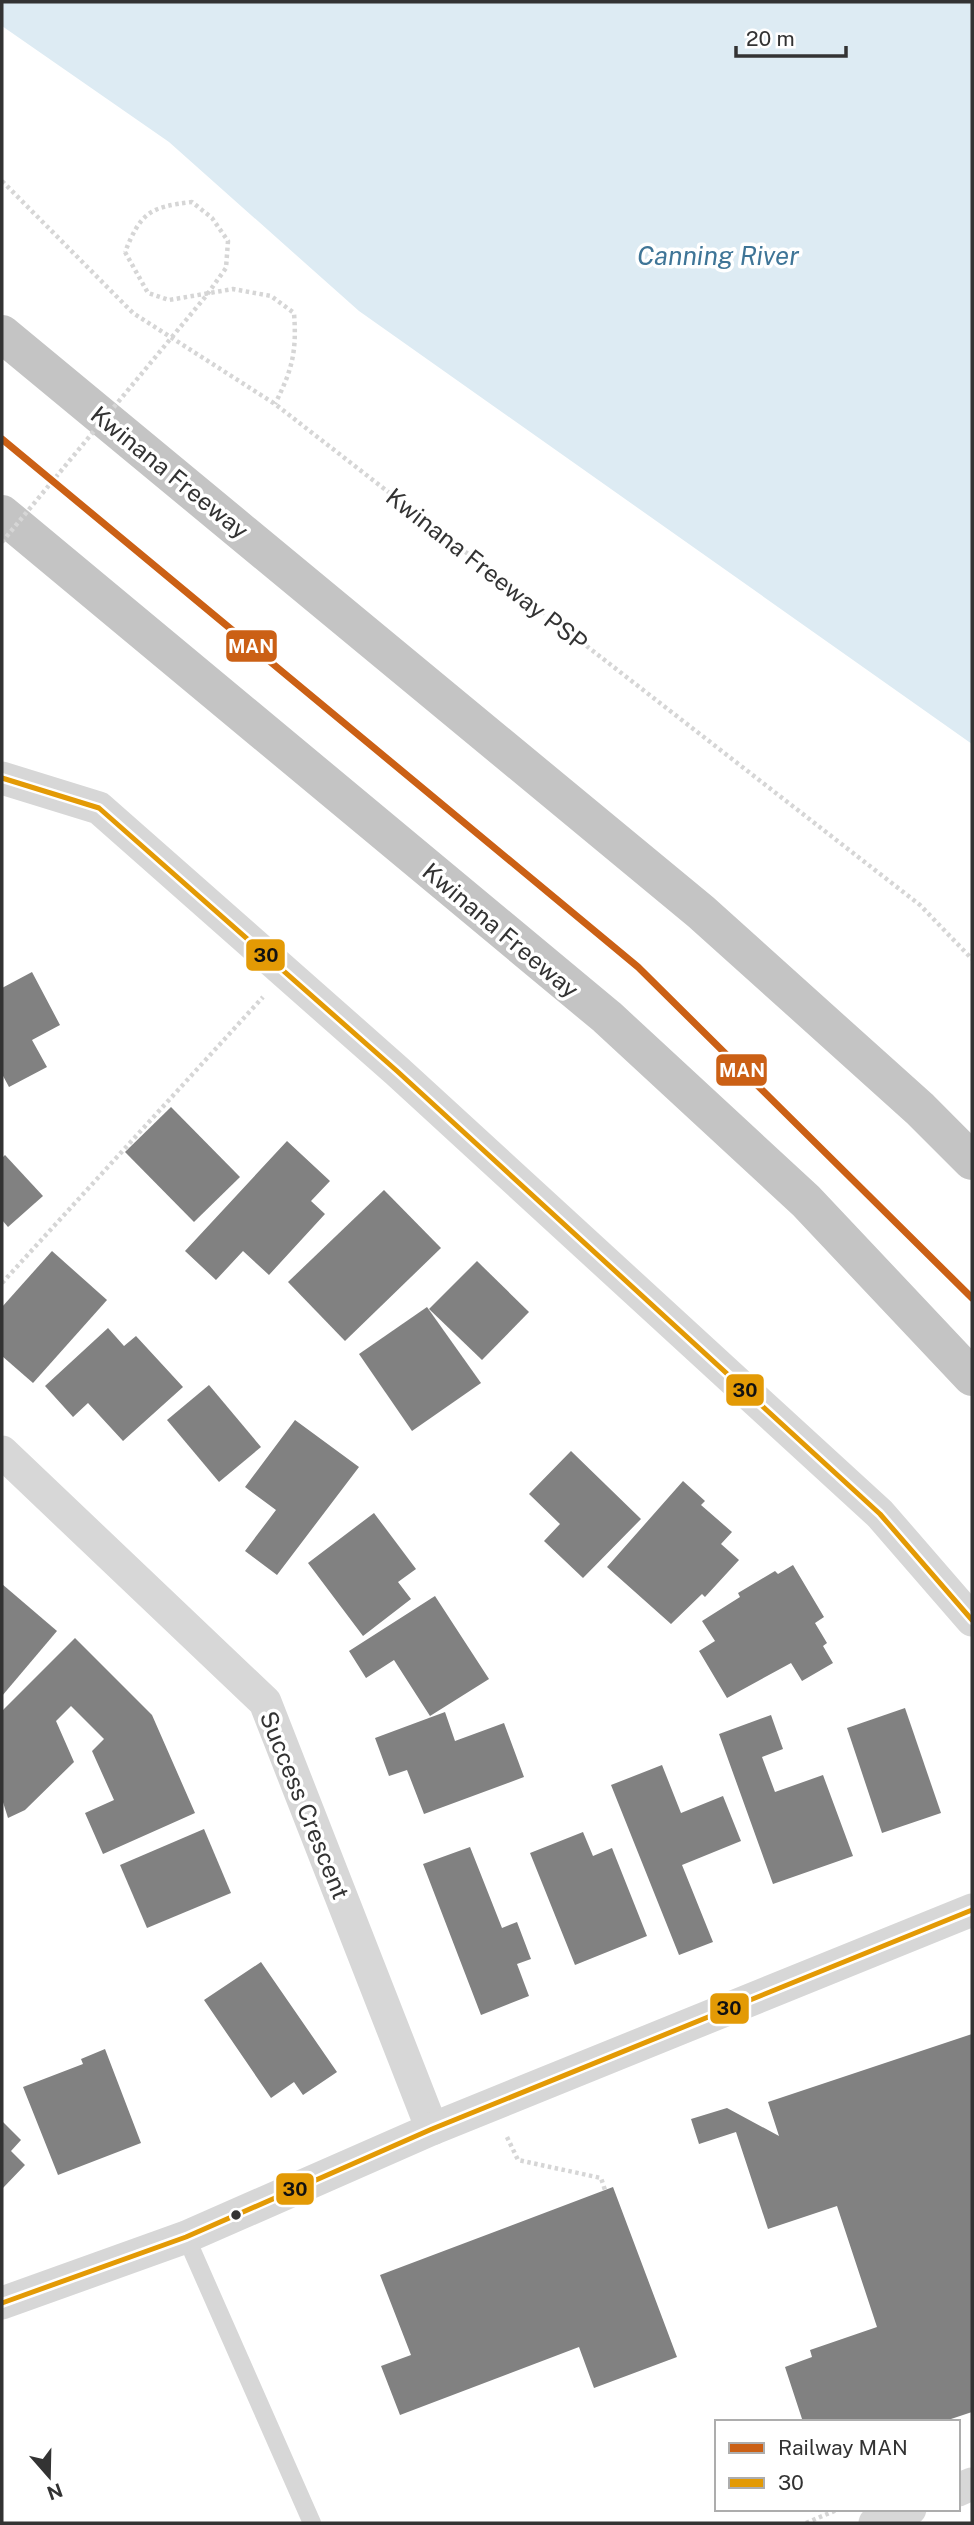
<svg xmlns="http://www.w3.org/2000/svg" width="974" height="2525" font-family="'Public Sans',sans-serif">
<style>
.water{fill:#ddebf3}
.building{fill:#818181}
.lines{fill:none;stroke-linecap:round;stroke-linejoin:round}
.path{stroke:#d6d6d6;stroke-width:4.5;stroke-dasharray:3.5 3.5;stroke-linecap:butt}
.service{stroke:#d7d7d7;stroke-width:18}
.minor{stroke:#d7d7d7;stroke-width:33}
.motorway{stroke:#c4c4c4;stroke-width:38}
.path-bridge{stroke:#d6d6d6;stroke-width:4.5;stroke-dasharray:3.5 3.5;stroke-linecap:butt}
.bus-1-casing{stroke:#fff;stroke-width:10}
.bus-1{stroke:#e39a05;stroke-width:5}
.rail-1-casing{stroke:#fff;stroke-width:12}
.rail-1{stroke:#cb6015;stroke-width:7}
.bus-dot{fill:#333;stroke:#fff;stroke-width:2.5}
.labels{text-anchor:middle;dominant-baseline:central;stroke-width:7;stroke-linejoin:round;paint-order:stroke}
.street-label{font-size:24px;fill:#333;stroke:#fff}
.water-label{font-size:26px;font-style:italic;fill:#3f7597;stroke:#fff}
.line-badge{stroke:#fff;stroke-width:2.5}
.badge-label{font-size:19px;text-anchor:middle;font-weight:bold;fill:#fff}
.pale-badge-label{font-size:19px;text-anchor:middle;font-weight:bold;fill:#111}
</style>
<rect width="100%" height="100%" fill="#fff"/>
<polygon class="water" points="2,2 972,2 972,744 359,311 169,142 2,26"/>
<g class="building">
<polygon points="32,972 60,1025 32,1040 47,1067 9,1087 2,1074 2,988"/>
<polygon points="171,1107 240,1177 194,1222 125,1152"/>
<polygon points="287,1141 330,1181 311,1201 325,1214 269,1275 243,1251 216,1280 185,1251"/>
<polygon points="5,1155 43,1196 8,1227 2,1220 2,1158"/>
<polygon points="384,1190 441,1248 345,1341 288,1282"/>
<polygon points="52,1251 107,1300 33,1383 2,1356 2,1307"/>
<polygon points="477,1261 529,1312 482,1360 429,1309"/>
<polygon points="427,1307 481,1383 412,1431 359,1354"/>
<polygon points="108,1328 124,1346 136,1336 183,1387 123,1441 88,1403 73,1417 45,1386"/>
<polygon points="209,1385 261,1447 219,1482 167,1420"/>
<polygon points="295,1420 359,1467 277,1575 245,1551 276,1510 245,1487"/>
<polygon points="571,1451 641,1519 583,1578 544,1541 560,1524 529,1494"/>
<polygon points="683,1481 705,1501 701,1505 732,1532 721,1544 739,1560 705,1597 702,1594 671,1624 607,1567"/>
<polygon points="374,1513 416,1569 398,1582 411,1599 363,1636 308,1563"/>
<polygon points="793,1565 824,1617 815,1623 827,1643 823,1646 833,1663 802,1681 791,1663 727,1698 699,1651 715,1641 702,1621 740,1597 738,1593 775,1571 778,1574"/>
<polygon points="2,1584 57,1631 2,1696"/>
<polygon points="435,1596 489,1679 430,1716 394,1660 366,1678 349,1651"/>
<polygon points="75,1638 152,1715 195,1813 103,1854 85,1813 114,1800 92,1751 104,1739 71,1706 56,1721 74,1762 25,1810 8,1818 2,1799 2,1711"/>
<polygon points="905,1708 941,1813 882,1833 847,1728"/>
<polygon points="445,1712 455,1741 504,1723 524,1777 424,1814 407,1770 389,1776 375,1738"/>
<polygon points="771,1715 783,1749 762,1757 775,1792 823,1775 853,1856 773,1884 719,1734"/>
<polygon points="662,1765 681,1813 723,1796 741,1841 682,1865 713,1942 679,1955 611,1785"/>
<polygon points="204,1829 231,1893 147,1928 120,1865"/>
<polygon points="583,1832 593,1856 612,1848 647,1936 575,1965 530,1853"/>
<polygon points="470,1847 502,1928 517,1922 531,1959 517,1964 529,1996 481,2015 423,1864"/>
<polygon points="261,1962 337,2072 303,2095 294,2082 271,2098 204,2000"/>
<polygon points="972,2034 972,2412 942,2422 803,2422 785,2367 812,2357 810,2350 877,2327 837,2206 768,2229 736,2132 699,2144 691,2119 727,2108 779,2136 768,2102"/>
<polygon points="105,2049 141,2143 58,2175 23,2087 83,2064 81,2059"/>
<polygon points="2,2121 21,2140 11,2151 25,2165 2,2189"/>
<polygon points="613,2187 677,2357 594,2388 579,2347 400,2415 381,2366 411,2355 380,2275"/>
</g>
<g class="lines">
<g class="path">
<polyline points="2,181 133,313 275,404 920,905 972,959"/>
<path d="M125 252 148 293 169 300 233 289 271 296 294 313C297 352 292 370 275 404"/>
<polyline points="2,1283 263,997"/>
<polyline points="507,2137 518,2160 601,2178 605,2190"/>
<polyline points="806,2523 839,2509"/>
</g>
<polyline class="service" points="186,2237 312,2523"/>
<g class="minor">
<polyline points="2,778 99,808 397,1071 880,1514 972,1620"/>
<polyline points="2,1452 265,1702 432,2129"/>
<polyline points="2,2303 186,2237 432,2129 972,1910"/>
<polyline points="958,2490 972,2484"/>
<polyline points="875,2523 910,2509"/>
</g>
<g class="motorway">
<polyline points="2,334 701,912 920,1109 972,1161"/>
<polyline points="2,514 607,1017 806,1201 972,1377"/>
</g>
<path class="path-bridge" d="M2 542 206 296 226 268 228 241 212 218 192 202C150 207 141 212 125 252"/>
<defs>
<g id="bus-1">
<polyline points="2,778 99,808 397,1071 880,1514 972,1620"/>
<polyline points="2,2303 186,2237 432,2129 972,1910"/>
</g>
</defs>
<use href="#bus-1" class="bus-1-casing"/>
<use href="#bus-1" class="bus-1"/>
<defs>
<polyline id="rail-1" points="2,439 638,967 972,1298"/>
</defs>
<use href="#rail-1" class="rail-1-casing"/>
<use href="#rail-1" class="rail-1"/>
</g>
<circle class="bus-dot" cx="236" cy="2215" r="6"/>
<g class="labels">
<g class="street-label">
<text transform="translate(170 472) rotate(39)">Kwinana Freeway</text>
<text transform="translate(487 569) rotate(38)">Kwinana Freeway PSP</text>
<text transform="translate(501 930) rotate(40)">Kwinana Freeway</text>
<text transform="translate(305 1805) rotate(68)">Success Crescent</text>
</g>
<g class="water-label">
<text x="718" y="255">Canning River</text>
</g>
</g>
<g class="line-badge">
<rect x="225" y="629" width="53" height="34" rx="7" fill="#cb6015"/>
<rect x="245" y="938" width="41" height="34" rx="7" fill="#e39a05"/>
<rect x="715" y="1053" width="53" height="34" rx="7" fill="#cb6015"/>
<rect x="725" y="1373" width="40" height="34" rx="7" fill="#e39a05"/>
<rect x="709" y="1992" width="41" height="33" rx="7" fill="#e39a05"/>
<rect x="275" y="2172" width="40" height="34" rx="7" fill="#e39a05"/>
</g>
<g class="badge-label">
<text x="251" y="653">MAN</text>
<text x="742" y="1077">MAN</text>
</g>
<g class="pale-badge-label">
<text x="266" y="962">30</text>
<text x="745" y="1397">30</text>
<text x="729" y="2015">30</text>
<text x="295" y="2196">30</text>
</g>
<rect width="974" height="2525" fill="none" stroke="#333333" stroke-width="7"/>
<rect x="715" y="2420" width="245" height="91" fill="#ffffff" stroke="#adadad" stroke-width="2"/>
<rect x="729" y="2443" width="35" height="10" fill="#cb6015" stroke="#adadad" stroke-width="2"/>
<text x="778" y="2455" font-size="21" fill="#333333">Railway MAN</text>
<rect x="729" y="2478" width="35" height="10" fill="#e39a05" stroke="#adadad" stroke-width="2"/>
<text x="778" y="2490" font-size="21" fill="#333333">30</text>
<g transform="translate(49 2476) rotate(160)" stroke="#ffffff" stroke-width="5" paint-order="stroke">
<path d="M0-5L12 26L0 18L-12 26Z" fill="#333333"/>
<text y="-10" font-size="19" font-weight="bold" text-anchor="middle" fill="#333333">N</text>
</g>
<path d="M736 46v10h110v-10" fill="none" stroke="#333333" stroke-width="3.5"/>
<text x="746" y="46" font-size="21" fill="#333333" stroke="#ffffff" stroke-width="5" paint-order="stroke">20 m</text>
</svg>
